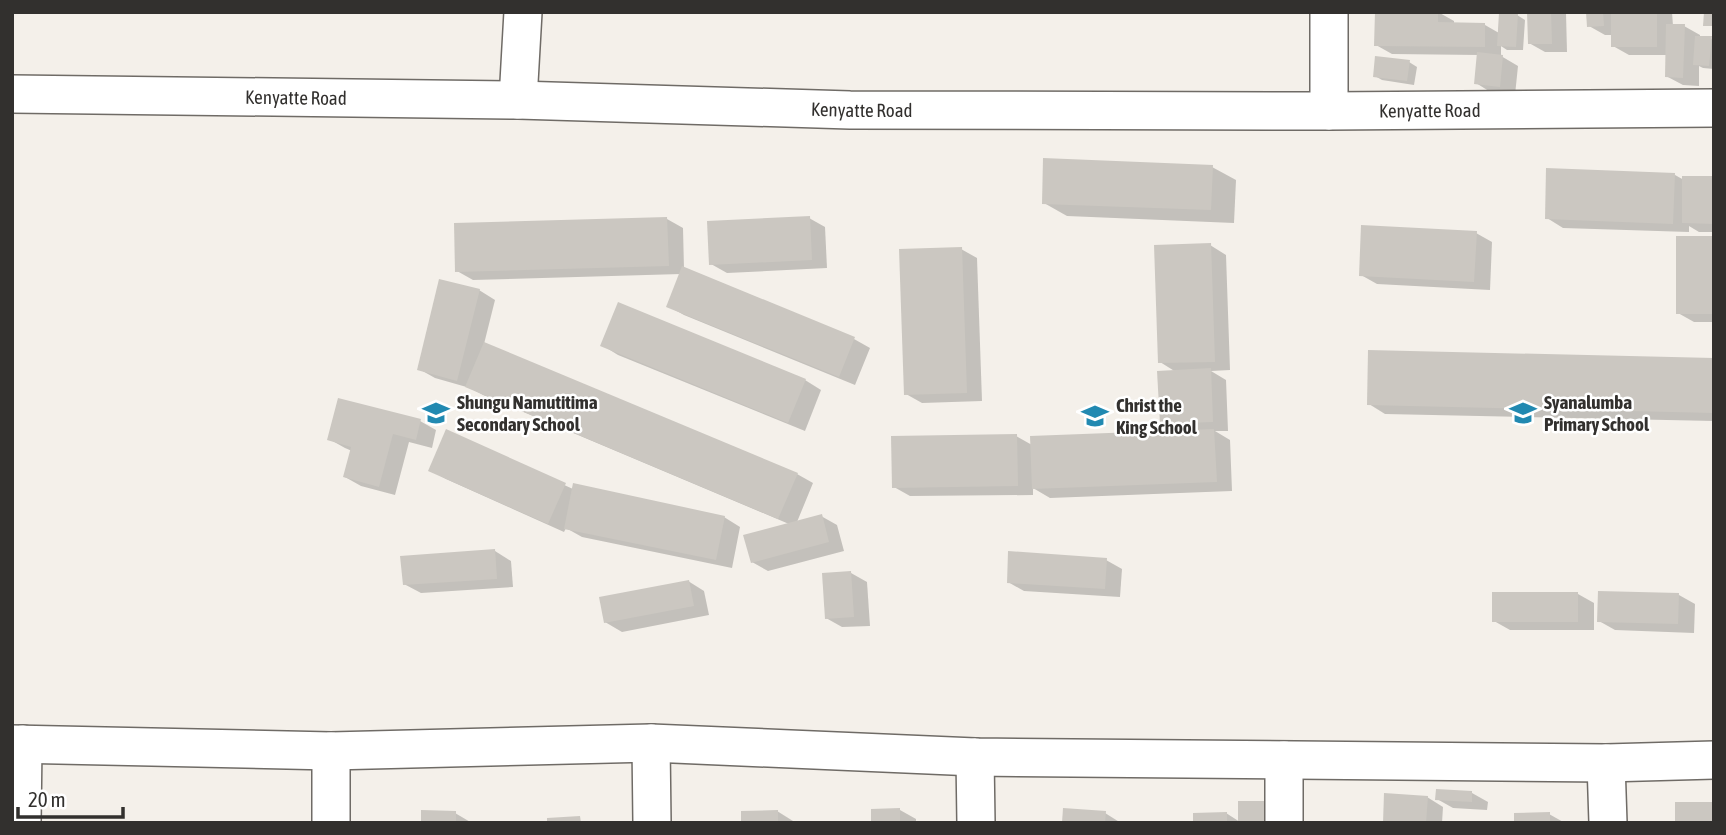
<svg xmlns="http://www.w3.org/2000/svg" width="1726" height="835" font-family="'Asap Condensed',sans-serif">
<style>
.shadow{fill:#0003}
.building{fill:#cbc7c1}
.lines{fill:none;stroke-linecap:round;stroke-linejoin:round}
.minor-casing{stroke:#6f6b66;stroke-width:40}
.minor{stroke:#fff;stroke-width:37}
.labels{text-anchor:middle;dominant-baseline:central;stroke-width:5;stroke-linejoin:round;paint-order:stroke}
.street-label{font-size:19px;fill:#32302e;stroke:#fff}
.poi-label{font-size:19px;font-weight:bold;fill:#32302e;stroke:#fff;text-anchor:start}
</style>
<rect width="100%" height="100%" fill="#f4f0ea"/>
<g class="shadow">
<polygon points="1438,12 1454,21 1454,24 1485,25 1499,33 1517,15 1525,20 1523,50 1507,50 1501,46 1501,56 1518,66 1515,95 1492,93 1476,83 1479,55 1392,54 1376,45"/>
<polygon points="1529,12 1566,13 1567,52 1545,52 1529,43"/>
<polygon points="1588,12 1672,12 1673,26 1684,26 1700,35 1700,37 1714,39 1714,69 1703,68 1699,66 1699,86 1683,85 1666,76 1667,55 1629,55 1613,46 1613,35 1605,35 1589,26"/>
<polygon points="1409,62 1417,67 1414,85 1382,80 1375,76"/>
<polygon points="1212,167 1236,180 1234,223 1067,216 1044,203"/>
<polygon points="1675,175 1684,180 1714,178 1714,232 1699,232 1689,226 1689,232 1563,228 1547,218"/>
<polygon points="809,218 825,227 827,268 727,273 711,264"/>
<polygon points="667,219 683,228 684,269 854,339 870,348 855,385 684,315 668,306 681,274 473,280 457,271"/>
<polygon points="1476,233 1492,242 1490,290 1377,284 1361,275"/>
<polygon points="1714,238 1714,322 1694,322 1678,313"/>
<polygon points="1210,245 1226,255 1230,370 1211,371 1226,380 1228,431 1215,431 1230,440 1232,491 1050,498 1033,488 1033,495 910,496 894,487 1016,436 1032,445 1176,432 1161,423 1176,372 1160,362"/>
<polygon points="961,249 977,258 982,401 922,403 906,394"/>
<polygon points="479,290 495,300 484,344 797,474 813,483 797,522 821,516 837,525 844,551 768,571 752,562 789,524 483,395 470,388 435,378 419,369"/>
<polygon points="602,345 805,380 821,390 805,431 618,355"/>
<polygon points="1714,360 1714,421 1385,414 1369,404"/>
<polygon points="420,421 436,430 432,448 409,442 395,495 361,486 345,477 352,451 345,448 329,439"/>
<polygon points="447,432 573,489 724,517 740,527 732,568 582,537 566,528 564,532 446,479 430,470"/>
<polygon points="495,551 511,561 513,587 421,593 404,584"/>
<polygon points="1106,560 1122,569 1120,597 1024,591 1008,582"/>
<polygon points="851,573 867,582 870,626 842,627 826,618"/>
<polygon points="688,581 704,591 709,615 622,632 605,622"/>
<polygon points="1578,594 1594,603 1594,630 1510,630 1494,621"/>
<polygon points="1679,595 1695,604 1694,633 1615,630 1599,621"/>
<polygon points="1472,793 1488,802 1487,810 1453,808 1437,799"/>
<polygon points="1427,797 1443,807 1442,823 1384,823"/>
<polygon points="900,810 916,819 916,823 873,823"/>
<polygon points="777,811 793,821 793,823 743,823"/>
<polygon points="455,813 472,823 423,823"/>
<polygon points="1105,813 1121,823 1064,823"/>
<polygon points="1226,813 1240,822 1293,823 1195,823"/>
<polygon points="1549,814 1565,823 1516,823"/>
</g>
<g class="building">
<polygon points="1375,12 1438,12 1438,22 1485,23 1485,47 1374,46"/>
<polygon points="1527,12 1551,12 1552,44 1528,44"/>
<polygon points="1586,12 1603,12 1604,26 1587,27"/>
<rect x="1611" y="12" width="46" height="35"/>
<polygon points="1704,12 1714,12 1714,26 1703,26"/>
<polygon points="1499,13 1518,13 1516,47 1497,46"/>
<polygon points="1666,24 1685,24 1683,78 1665,77"/>
<polygon points="1695,36 1712,36 1709,66 1693,65"/>
<polygon points="1477,52 1503,55 1500,87 1474,84"/>
<polygon points="1375,56 1410,60 1407,81 1373,77"/>
<polygon points="1043,158 1213,165 1211,210 1042,204"/>
<polygon points="1546,168 1675,173 1673,224 1545,219"/>
<polygon points="1682,176 1714,176 1714,224 1682,223"/>
<polygon points="810,216 812,260 709,265 707,221"/>
<polygon points="667,217 669,266 455,272 454,223"/>
<polygon points="1361,225 1477,231 1474,282 1359,276"/>
<rect x="1676" y="236" width="38" height="78"/>
<polygon points="1211,243 1215,362 1158,363 1154,245"/>
<polygon points="962,247 967,393 904,395 899,249"/>
<polygon points="682,266 855,337 839,377 666,307"/>
<polygon points="439,279 480,289 457,381 417,370"/>
<polygon points="618,302 806,379 788,423 600,346"/>
<polygon points="484,342 798,473 778,519 465,387"/>
<polygon points="1368,350 1714,358 1714,413 1367,405"/>
<polygon points="1211,368 1213,422 1160,424 1157,371"/>
<polygon points="338,398 421,419 416,440 393,434 379,487 343,477 351,447 327,440"/>
<polygon points="446,429 566,483 548,524 428,471"/>
<polygon points="1214,429 1217,482 1032,489 1030,436"/>
<polygon points="1017,434 1018,486 892,488 891,436"/>
<polygon points="573,483 725,516 716,560 564,529"/>
<polygon points="822,514 829,542 751,563 743,535"/>
<polygon points="495,549 497,579 403,585 400,556"/>
<polygon points="1008,551 1107,558 1105,589 1007,583"/>
<polygon points="851,571 854,617 825,619 822,573"/>
<polygon points="689,580 694,606 604,623 599,597"/>
<polygon points="1598,591 1679,593 1678,624 1597,622"/>
<rect x="1492" y="592" width="86" height="30"/>
<polygon points="1436,789 1472,791 1472,802 1435,800"/>
<polygon points="1384,793 1428,796 1426,823 1383,823"/>
<rect x="1238" y="801" width="39" height="22"/>
<rect x="1675" y="802" width="39" height="21"/>
<polygon points="900,808 900,823 871,823 871,809"/>
<polygon points="1063,808 1106,811 1105,823 1062,823"/>
<polygon points="421,810 456,811 456,823 421,823"/>
<polygon points="778,810 778,823 741,823 741,811"/>
<polygon points="1227,812 1227,823 1193,823 1193,813"/>
<polygon points="1550,812 1550,823 1514,823 1514,813"/>
<polygon points="580,816 581,823 547,823 547,818"/>
</g>
<g class="lines">
<defs>
<g id="minor">
<polyline points="1329,12 1329,111"/>
<path id="s1" d="M12 94 518 100 850 110 1329 111 1714 108"/>
<polyline points="518,100 523,12"/>
<polyline points="651,743 652,823"/>
<polyline points="12,744 331,751 651,743 975,757 1606,763 1714,760"/>
<polyline points="975,757 976,823"/>
<polyline points="1284,760 1284,823"/>
<polyline points="1606,763 1608,823"/>
<polyline points="22,823 23,744"/>
<polyline points="331,823 331,751"/>
</g>
</defs>
<use href="#minor" class="minor-casing"/>
<use href="#minor" class="minor"/>
</g>
<defs>
<symbol id="school-bare" viewBox="-9 -9 18 18"><path d="M0-5L7-2L0 1L-7-2ZM-4 1L0 2.5L4 1V4Q0 6-4 4Z" fill="#2189b1" stroke="#fff" stroke-width="2.5" paint-order="stroke"/></symbol>
</defs>
<g fill-rule="evenodd">
<use href="#school-bare" x="417" y="394" width="38" height="38"/>
<use href="#school-bare" x="1504" y="394" width="38" height="38"/>
<use href="#school-bare" x="1076" y="397" width="38" height="38"/>
</g>
<g class="labels">
<g class="street-label">
<text stroke="none"><textPath href="#s1" startOffset="284">Kenyatte Road</textPath></text>
<text stroke="none"><textPath href="#s1" startOffset="850">Kenyatte Road</textPath></text>
<text stroke="none"><textPath href="#s1" startOffset="1418">Kenyatte Road</textPath></text>
</g>
<g class="poi-label">
<text x="457" y="402">Shungu Namutitima<tspan x="457" dy="22">Secondary School</tspan></text>
<text x="1544" y="402">Syanalumba<tspan x="1544" dy="22">Primary School</tspan></text>
<text x="1116" y="405">Christ the<tspan x="1116" dy="22">King School</tspan></text>
</g>
</g>
<rect width="1726" height="835" fill="none" stroke="#32302e" stroke-width="28"/>
<path d="M18 807v10h105v-10" fill="none" stroke="#32302e" stroke-width="3.5"/>
<text x="28" y="807" font-size="21" fill="#32302e" stroke="#ffffff" stroke-width="5" paint-order="stroke">20 m</text>
</svg>
